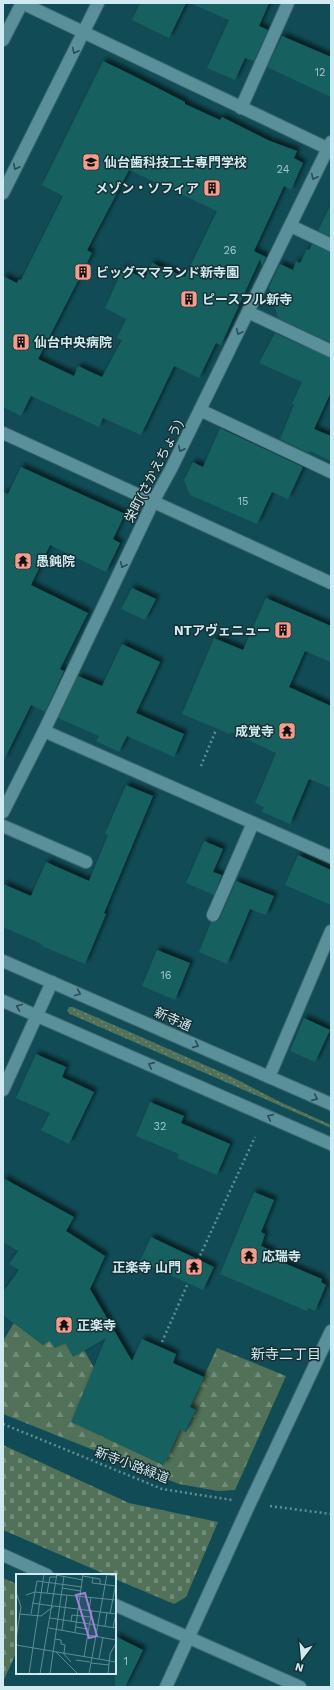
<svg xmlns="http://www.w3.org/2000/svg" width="334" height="1690" font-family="'Work Sans','Noto Sans JP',sans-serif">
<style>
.grass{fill:url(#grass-dots)}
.forest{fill:url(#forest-firs)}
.cemetery{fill:url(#cemetery-stones)}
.building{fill:#16615e;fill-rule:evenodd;filter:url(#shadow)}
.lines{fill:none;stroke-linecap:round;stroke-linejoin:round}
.minor-casing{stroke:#40686f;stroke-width:14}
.path{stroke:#608e96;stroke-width:2.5;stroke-dasharray:2 3;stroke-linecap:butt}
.minor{stroke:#59909a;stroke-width:12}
.oneway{stroke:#2b4c52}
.labels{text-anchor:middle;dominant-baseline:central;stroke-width:3;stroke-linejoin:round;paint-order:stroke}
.number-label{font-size:11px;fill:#a1c8cc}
.poi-label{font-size:13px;font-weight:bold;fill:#cfeaf0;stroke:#172f33;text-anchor:start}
.street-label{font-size:13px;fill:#cfeaf0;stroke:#172f33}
.neighbourhood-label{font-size:14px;fill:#cfeaf0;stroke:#172f33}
.inset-road{fill:none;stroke:#5d8b94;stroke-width:1}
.view{fill:#a182d5;fill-opacity:0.15;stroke:#a182d5;stroke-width:2}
.inset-edge{fill:none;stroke:#cfeaf0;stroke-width:2}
</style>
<defs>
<pattern id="grass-dots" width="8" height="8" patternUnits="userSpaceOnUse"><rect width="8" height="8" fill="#517158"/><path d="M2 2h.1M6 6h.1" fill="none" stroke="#718c78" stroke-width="1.8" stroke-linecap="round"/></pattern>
<pattern id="forest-firs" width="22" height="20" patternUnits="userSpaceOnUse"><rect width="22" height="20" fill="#517158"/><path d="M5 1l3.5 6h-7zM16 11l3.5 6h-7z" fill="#718c78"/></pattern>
<pattern id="cemetery-stones" width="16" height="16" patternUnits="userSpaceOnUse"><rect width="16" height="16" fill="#517158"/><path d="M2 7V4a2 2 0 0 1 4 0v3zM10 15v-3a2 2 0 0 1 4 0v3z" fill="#718c78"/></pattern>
<filter id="shadow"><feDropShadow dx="3.5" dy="-3.5" stdDeviation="2" flood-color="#0009"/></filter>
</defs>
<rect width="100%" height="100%" fill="#114c56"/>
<polygon class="grass" points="69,1007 73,1007 232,1077 280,1102 331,1125 331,1128 70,1014 67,1011"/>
<polygon class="forest" points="14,1323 43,1345 49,1340 65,1343 84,1350 94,1368 72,1422 163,1465 180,1429 186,1432 196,1410 190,1407 217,1348 286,1376 235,1490 218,1491 179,1484 3,1414 3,1341"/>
<g class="cemetery">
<polygon points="3,1445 129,1503 218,1522 186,1597 174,1604 115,1579 115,1575 107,1575 3,1530"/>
<polygon points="3,1578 17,1584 17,1651 3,1682"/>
</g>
<g class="building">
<polygon points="140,3 186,3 169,38 132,20"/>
<polygon points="190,3 269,3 259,26 268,30 254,61 245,58 235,80 207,68 229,20"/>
<polygon points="282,36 331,57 331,97 267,67"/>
<path d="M103 61 132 75 185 102V104L220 120 222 117 270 141 297 151 294 158 303 163 291 190 284 186 254 251 266 257 262 266 260 259 221 345 216 343 199 378 174 366 141 435 103 418 99 427 31 396 21 416 3 407V276L17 283 19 279 21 280 63 196 42 185ZM129 170 217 211 185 277 152 263 145 279 123 268 105 308 126 319 117 338 122 340 102 377 78 366 74 376 38 359 92 253 87 250Z"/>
<polygon points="331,204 331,237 318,231"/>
<polygon points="312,244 331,252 331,343 278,318 269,287 280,264 293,270 296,261 300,263 307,249 309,250"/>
<polygon points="275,333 331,358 331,392 314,429 331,436 331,461 310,451 309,453 280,439 294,405 292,404 302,382 259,363"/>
<polygon points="220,428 303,467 288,499 272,492 257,524 190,495 184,480 193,462 203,467"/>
<polygon points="21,467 125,514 113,539 120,543 106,572 50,545 31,585 88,613 60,669 64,671 45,712 31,705 3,762 3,492 8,494"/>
<polygon points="132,588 156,599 145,620 121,609"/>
<polygon points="266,598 331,626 331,662 305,651 289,687 331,706 331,788 309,779 290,824 262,812 264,807 255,803 276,753 231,732 230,734 182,714 214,638 243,650"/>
<polygon points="122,644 160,662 136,713 184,734 174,757 127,736 119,752 96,741 99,736 58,718 78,676 102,686"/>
<polygon points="126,785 153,796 104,913 106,914 85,964 42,946 42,944 3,927 3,884 31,896 46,862 89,881 108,835 105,834"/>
<polygon points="204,841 223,849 213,872 222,875 214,895 186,883"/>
<polygon points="298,855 331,870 331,905 285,885"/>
<polygon points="236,881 274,896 266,915 250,909 227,964 199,952 211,922 217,921 220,918"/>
<polygon points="157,950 190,963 175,1000 142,986"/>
<polygon points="304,1018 330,1030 315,1062 290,1051"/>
<polygon points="36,1054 66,1067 62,1077 94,1092 69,1144 41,1130 50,1113 16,1098"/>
<polygon points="150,1102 184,1116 181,1123 230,1144 217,1175 177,1158 179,1154 136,1136"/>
<polygon points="3,1178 74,1217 66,1231 105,1256 90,1289 132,1361 142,1339 176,1354 173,1363 204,1377 190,1407 196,1410 185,1432 180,1429 164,1465 71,1422 106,1338 73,1357 65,1343 55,1348 49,1340 43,1345 3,1315 3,1292 19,1270 9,1264 18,1251 3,1242"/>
<polygon points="254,1192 274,1200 261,1232 265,1234 261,1246 273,1251 270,1257 322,1279 321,1282 326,1285 315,1311 308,1308 307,1311 220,1274"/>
<polygon points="151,1237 214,1267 203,1290 140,1261"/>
<polygon points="115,1636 143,1650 125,1687 115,1687"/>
</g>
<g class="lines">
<defs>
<g id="minor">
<polyline points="22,3 331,150"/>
<polyline points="3,40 22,3"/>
<polyline points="241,108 288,3"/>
<polyline points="3,193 98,3"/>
<polyline points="291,226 331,245"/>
<polyline points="248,312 331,351"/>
<polyline points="200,410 331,472"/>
<polyline points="3,433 331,583"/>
<polyline points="44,731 331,857"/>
<polyline points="3,812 44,731 153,502 171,469 331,142"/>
<polyline points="3,826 86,862"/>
<polyline points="213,915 253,823"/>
<polyline points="3,961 331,1104"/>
<polyline points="3,1001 331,1144"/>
<polyline points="269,1077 331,931"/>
<polyline points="3,1090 52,982"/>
<polyline points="3,1555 47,1575"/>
<polyline points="115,1605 300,1687"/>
<polyline points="166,1687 250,1503 331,1331"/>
</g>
</defs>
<use href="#minor" class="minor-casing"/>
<g class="path">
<polyline points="201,766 216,730"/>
<polyline points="198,1260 255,1137"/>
<polyline points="162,1342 188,1283"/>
<polyline points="3,1424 162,1489 232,1500"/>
<polyline points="270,1506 331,1514"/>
</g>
<use href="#minor" class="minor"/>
</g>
<defs><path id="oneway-chevron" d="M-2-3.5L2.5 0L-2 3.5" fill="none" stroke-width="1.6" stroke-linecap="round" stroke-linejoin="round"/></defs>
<g class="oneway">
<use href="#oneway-chevron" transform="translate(75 51) rotate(117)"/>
<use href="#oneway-chevron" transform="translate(16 167) rotate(117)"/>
<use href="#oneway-chevron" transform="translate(314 177) rotate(116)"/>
<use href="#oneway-chevron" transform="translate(239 332) rotate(116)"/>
<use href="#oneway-chevron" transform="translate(181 449) rotate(116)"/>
<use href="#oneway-chevron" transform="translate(123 565) rotate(115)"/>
<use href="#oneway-chevron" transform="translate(78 993) rotate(23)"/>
<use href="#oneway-chevron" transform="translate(19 1007) rotate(-157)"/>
<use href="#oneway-chevron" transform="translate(196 1045) rotate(24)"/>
<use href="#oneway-chevron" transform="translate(151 1065) rotate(-156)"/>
<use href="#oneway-chevron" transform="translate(315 1098) rotate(24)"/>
<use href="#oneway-chevron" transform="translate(270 1117) rotate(-156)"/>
</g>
<defs>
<symbol id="school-square" viewBox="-11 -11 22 22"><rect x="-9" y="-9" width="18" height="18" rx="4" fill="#f49d8d" stroke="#172f33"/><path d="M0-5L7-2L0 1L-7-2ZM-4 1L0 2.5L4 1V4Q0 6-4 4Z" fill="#111"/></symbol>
<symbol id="building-square" viewBox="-11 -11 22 22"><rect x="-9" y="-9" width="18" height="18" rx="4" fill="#f49d8d" stroke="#172f33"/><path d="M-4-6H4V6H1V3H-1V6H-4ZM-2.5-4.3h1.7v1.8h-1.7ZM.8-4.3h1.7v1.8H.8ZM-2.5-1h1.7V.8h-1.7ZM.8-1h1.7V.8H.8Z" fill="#111"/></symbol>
<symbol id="temple-square" viewBox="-11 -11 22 22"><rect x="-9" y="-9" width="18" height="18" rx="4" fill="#f49d8d" stroke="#172f33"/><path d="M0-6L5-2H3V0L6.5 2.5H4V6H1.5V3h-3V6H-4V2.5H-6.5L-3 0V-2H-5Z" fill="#111"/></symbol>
</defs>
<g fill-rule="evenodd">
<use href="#school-square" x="81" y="152" width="20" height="20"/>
<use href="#building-square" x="202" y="178" width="20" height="20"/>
<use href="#building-square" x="73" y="262" width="20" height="20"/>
<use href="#building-square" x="179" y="289" width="20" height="20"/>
<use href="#building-square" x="11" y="332" width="20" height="20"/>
<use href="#temple-square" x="13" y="551" width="20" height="20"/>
<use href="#building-square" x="273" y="620" width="20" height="20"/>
<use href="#temple-square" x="277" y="721" width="20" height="20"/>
<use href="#temple-square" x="239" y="1246" width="20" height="20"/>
<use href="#temple-square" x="184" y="1257" width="20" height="20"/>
<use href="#temple-square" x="54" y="1315" width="20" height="20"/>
</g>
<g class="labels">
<g class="number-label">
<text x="320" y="72">12</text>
<text x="283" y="169">24</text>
<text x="230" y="250">26</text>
<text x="243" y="501">15</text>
<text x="166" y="975">16</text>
<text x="160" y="1126">32</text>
<text x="126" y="1661">1</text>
</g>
<g class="poi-label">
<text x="104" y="162">仙台歯科技工士専門学校</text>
<text x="199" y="188" text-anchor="end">メゾン・ソフィア</text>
<text x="96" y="272">ビッグママランド新寺園</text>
<text x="202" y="299">ピースフル新寺</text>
<text x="34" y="342">仙台中央病院</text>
<text x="36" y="561">愚鈍院</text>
<text x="270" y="630" text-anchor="end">NTアヴェニュー</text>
<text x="274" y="731" text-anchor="end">成覚寺</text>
<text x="262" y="1256">応瑞寺</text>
<text x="181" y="1267" text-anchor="end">正楽寺 山門</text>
<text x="77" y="1325">正楽寺</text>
</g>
<g class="street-label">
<text transform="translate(154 471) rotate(-63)">栄町(さかえちょう)</text>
<text transform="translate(173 1019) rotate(24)">新寺通</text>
<text transform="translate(132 1465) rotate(21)">新寺小路緑道</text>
</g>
<g class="neighbourhood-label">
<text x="286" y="1354">新寺二丁目</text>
</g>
</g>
<g transform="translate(16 1574)">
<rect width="100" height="100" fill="#114c56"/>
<path class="inset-road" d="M88 0 100 2M40 1 67 6M67 2 84 5V10L100 12M77 4 76 9 84 10M46 14 65 17M0 18 5 33 0 65M31 19 34 3H40M10 21 19 18 100 26M16 29 37 32M73 37 75 23M3 40 25 42 38 32 100 40M15 40 21 7 66 13M94 40 100 9M34 44 100 54M55 47 56 41 75 43M89 52 91 38M59 53 72 55M33 54 100 66M97 54 100 39M46 56 51 21M59 58 67 0M39 65 45 66V70L49 71 48 79M0 71 100 88M40 78 62 100M47 79 55 88M68 83 76 36M83 85 87 63M60 86 74 88M75 89 93 91M13 100 28 0M24 100 41 0M34 100 48 2M73 100 91 0M92 100 94 80 100 69"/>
<path class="view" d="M69 19 81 62 73 64 60 21Z"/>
<rect width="100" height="100" class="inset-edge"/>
</g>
<rect width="334" height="1690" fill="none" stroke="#cfeaf0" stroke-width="8"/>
<g transform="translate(302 1658) rotate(196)" stroke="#172f33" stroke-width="3" paint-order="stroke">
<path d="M0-3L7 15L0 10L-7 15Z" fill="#cfeaf0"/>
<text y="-6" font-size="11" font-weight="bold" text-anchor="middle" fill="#cfeaf0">N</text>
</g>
</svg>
